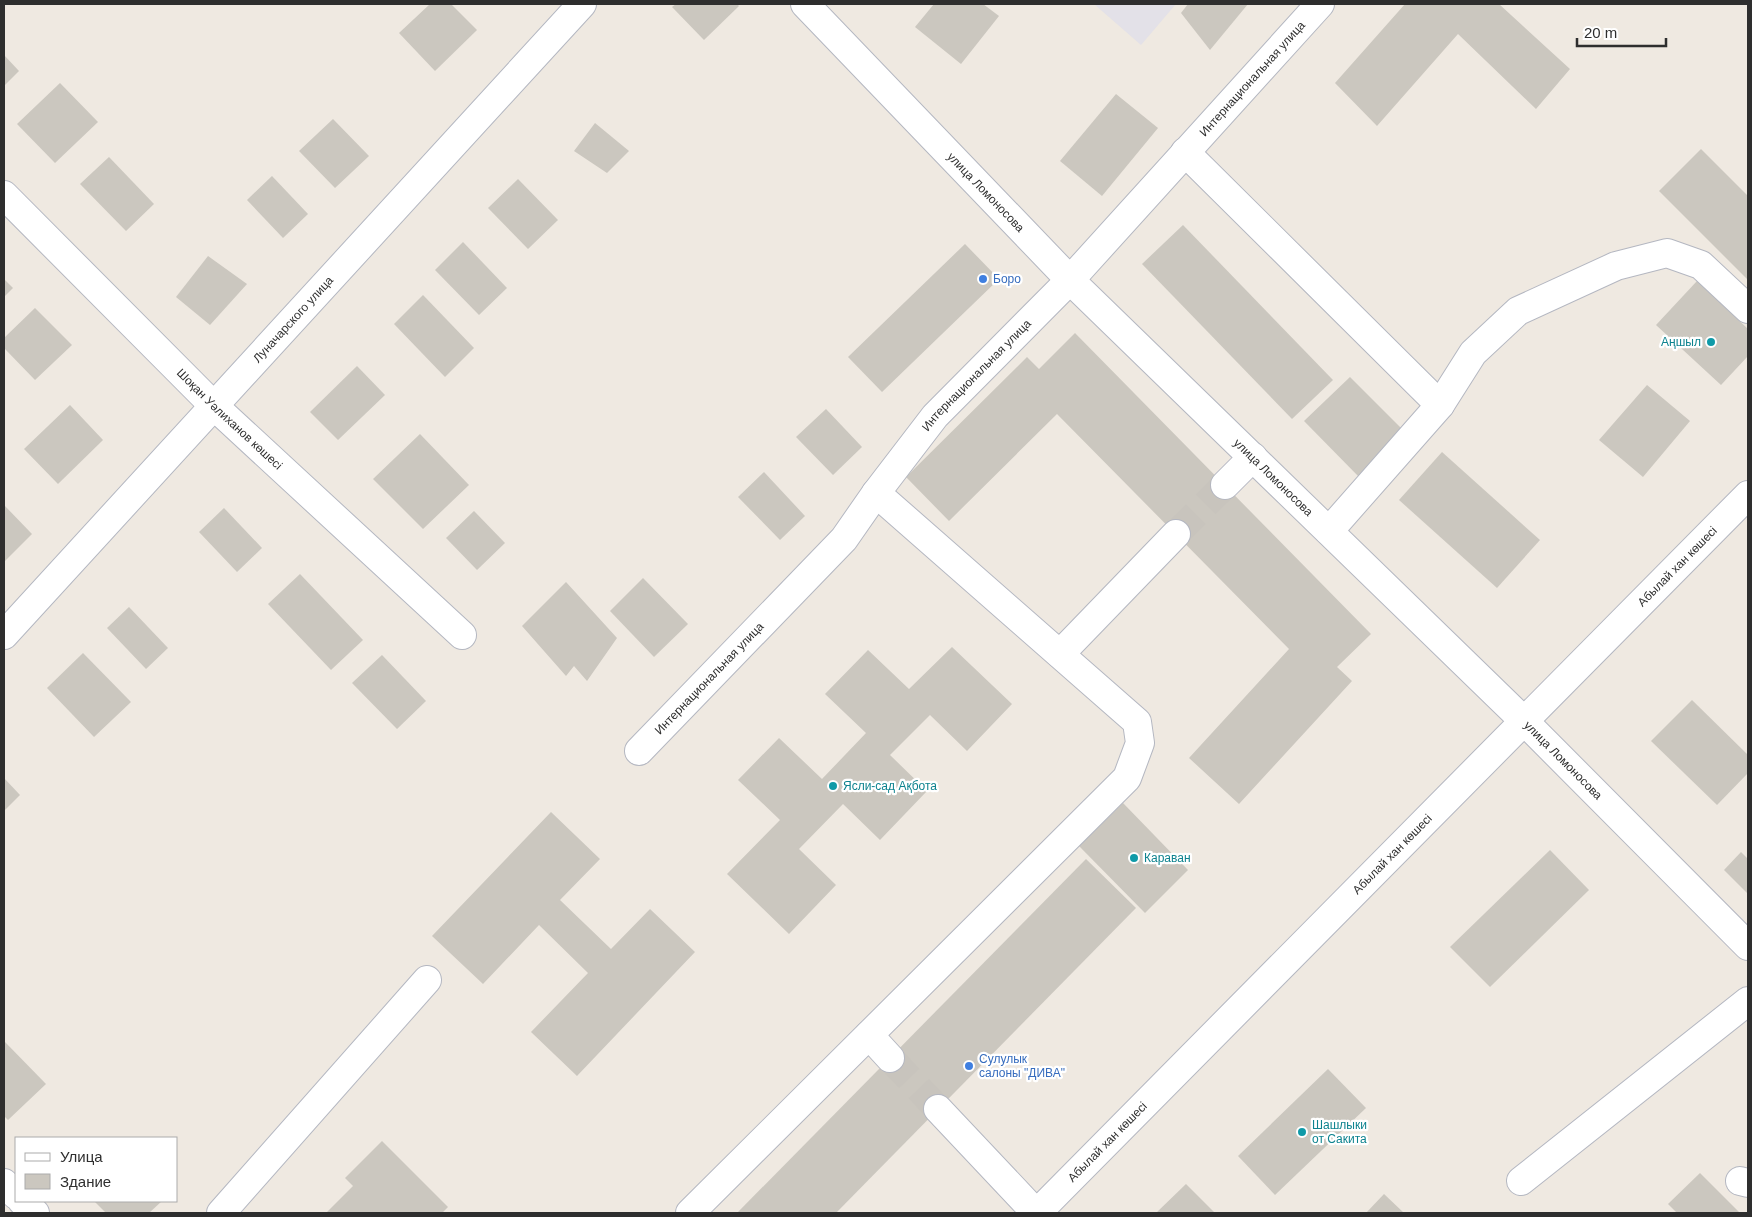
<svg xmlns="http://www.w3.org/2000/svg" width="1752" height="1217" font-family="Arial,sans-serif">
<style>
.industrial{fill:#e3e1e8}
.building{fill:#cbc7bf}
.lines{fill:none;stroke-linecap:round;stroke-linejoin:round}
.minor-tunnel{stroke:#c8c4bd;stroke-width:28;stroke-dasharray:28 14;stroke-linecap:butt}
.minor-casing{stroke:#b4b7c1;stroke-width:30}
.minor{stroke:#fff;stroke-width:28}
.shop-dot{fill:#3f7fe0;stroke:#fff;stroke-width:2}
.culture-dot{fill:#0f9aa8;stroke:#fff;stroke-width:2}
.labels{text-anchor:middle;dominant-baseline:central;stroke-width:4.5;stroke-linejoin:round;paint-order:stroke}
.street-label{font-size:12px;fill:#2e2e2e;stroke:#fff}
.shop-label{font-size:12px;fill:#366cbe;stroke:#fff;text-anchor:start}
.culture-label{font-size:12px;fill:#0d838f;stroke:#fff;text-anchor:start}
</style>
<rect width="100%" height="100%" fill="#efe9e1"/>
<polygon class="industrial" points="1094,4 1176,4 1141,45"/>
<g class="building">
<polygon points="430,4 451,4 477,30 435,71 399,33"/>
<polygon points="676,4 737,4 739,6 704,40 672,7"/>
<polygon points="934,4 983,4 999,16 961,64 915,27"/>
<polygon points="1188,4 1248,4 1210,50 1181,13"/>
<polygon points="1405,4 1499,4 1570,69 1536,109 1458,34 1377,126 1335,83"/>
<polygon points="4,55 19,71 4,86"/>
<polygon points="60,83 98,122 55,163 17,124"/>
<polygon points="1116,94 1158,128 1102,196 1060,161"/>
<polygon points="333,119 369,156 335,188 299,151"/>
<polygon points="595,123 629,151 607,173 574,151"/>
<polygon points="1701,149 1748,196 1748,280 1659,191"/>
<polygon points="109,157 154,204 126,231 80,184"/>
<polygon points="272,176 308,214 283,238 247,200"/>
<polygon points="518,179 558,220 528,249 488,208"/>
<polygon points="1183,225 1333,380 1292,419 1142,264"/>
<polygon points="463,242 507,288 479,315 435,270"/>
<polygon points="965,244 999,279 882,392 848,357"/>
<polygon points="208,256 247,284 210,325 176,297"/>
<polygon points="4,279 13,288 4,297"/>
<polygon points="1697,281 1748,329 1748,356 1721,385 1656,325"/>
<polygon points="423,295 474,348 445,377 394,324"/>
<polygon points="35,308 72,345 35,380 4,348 4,338"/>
<polygon points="1075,333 1371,634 1337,667 1352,681 1239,804 1189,758 1289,649 1057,414 949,521 906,477 1027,357 1039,369"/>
<polygon points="357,366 385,395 338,440 310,412"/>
<polygon points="1350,377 1406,433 1360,478 1304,421"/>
<polygon points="1647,385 1690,421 1643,477 1599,440"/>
<polygon points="70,405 103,440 58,484 24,449"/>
<polygon points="826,409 862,447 833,475 796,437"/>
<polygon points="420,434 469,485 423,529 373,479"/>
<polygon points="1442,452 1540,540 1497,588 1399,500"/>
<polygon points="764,472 805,516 780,540 738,497"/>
<polygon points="4,505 32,534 4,562"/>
<polygon points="224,508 262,548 237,572 199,532"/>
<polygon points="474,511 505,543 477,570 446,538"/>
<polygon points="300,574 363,640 331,670 268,604"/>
<polygon points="643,578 688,624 654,657 610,611"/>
<polygon points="566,582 617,638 587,681 574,666 566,676 522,626"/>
<polygon points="129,607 168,648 146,669 107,628"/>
<polygon points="952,647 1012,704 967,751 930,715 890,755 927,791 880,840 843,804 799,849 836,885 789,934 727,874 780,820 738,780 779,738 822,779 866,733 825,694 868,650 909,689"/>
<polygon points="83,653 131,702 94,737 47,688"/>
<polygon points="382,655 426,701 397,729 352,683"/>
<polygon points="1692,700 1748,755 1748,773 1717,805 1651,741"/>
<polygon points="4,778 20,795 4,811"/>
<polygon points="1123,803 1188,870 1145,913 1079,846"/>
<polygon points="551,812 600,859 560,900 611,949 650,909 695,952 577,1076 531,1032 588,973 539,925 483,984 432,936"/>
<polygon points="1550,850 1589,890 1490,987 1450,947"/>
<polygon points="1741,852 1748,859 1748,894 1724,870"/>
<polygon points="1086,859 1136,908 836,1213 737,1213"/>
<polygon points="5,1042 46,1084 8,1120 4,1116 4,1043"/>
<polygon points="1328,1069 1366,1108 1275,1195 1238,1156"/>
<polygon points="382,1141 448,1207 442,1213 326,1213 353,1186 345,1178"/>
<polygon points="1700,1173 1740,1213 1677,1213 1668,1204"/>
<polygon points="1186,1184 1215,1213 1156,1213"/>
<polygon points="1384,1194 1404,1213 1366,1213"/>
<polygon points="94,1201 162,1201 149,1213 106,1213"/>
</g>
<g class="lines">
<g class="minor-tunnel">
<polyline points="1176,534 1225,485"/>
<polyline points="890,1058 938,1109"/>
</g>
<defs>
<g id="minor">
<path id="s1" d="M805 4 1070 280 1524 721 1748 946"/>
<polyline points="1185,152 1440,405"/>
<path id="s2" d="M4 195 213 405 462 635"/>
<polyline points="1225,485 1253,457"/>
<polyline points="1329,531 1440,405 1473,353 1518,311 1616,266 1667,253 1701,265 1748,309"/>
<path id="s3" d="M4 635 582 4"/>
<polyline points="1060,654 1176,534"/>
<path id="s4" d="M639 751 844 539 876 493 935 416 1070 280 1320 4"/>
<polyline points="869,1035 890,1058"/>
<polyline points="938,1109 1036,1213"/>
<polyline points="1521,1181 1748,1001"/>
<polyline points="1740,1181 1748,1183"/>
<polyline points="4,1183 16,1195"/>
<polyline points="22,1201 35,1213"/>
<polyline points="221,1213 427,980"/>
<polyline points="690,1213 1127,778 1140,743 1137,722 876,493"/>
<path id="s5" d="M1037 1213 1748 495"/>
</g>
</defs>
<use href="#minor" class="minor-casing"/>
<use href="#minor" class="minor"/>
</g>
<g class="shop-dot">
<circle cx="983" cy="279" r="5"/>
<circle cx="969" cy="1066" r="5"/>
</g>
<g class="culture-dot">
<circle cx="1711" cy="342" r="5"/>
<circle cx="833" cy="786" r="5"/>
<circle cx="1134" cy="858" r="5"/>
<circle cx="1302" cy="1132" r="5"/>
</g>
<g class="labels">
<g class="street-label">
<text stroke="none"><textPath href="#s4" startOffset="911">Интернациональная улица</textPath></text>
<text stroke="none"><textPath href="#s1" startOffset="261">улица Ломоносова</textPath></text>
<text stroke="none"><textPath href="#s3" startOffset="428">Луначарского улица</textPath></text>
<text stroke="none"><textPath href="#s4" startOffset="506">Интернациональная улица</textPath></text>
<text stroke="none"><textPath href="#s2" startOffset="318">Шоқан Уәлиханов көшесі</textPath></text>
<text stroke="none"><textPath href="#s1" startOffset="666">улица Ломоносова</textPath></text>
<text stroke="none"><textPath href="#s5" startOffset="910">Абылай хан көшесі</textPath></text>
<text stroke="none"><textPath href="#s4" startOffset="101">Интернациональная улица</textPath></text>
<text stroke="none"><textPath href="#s1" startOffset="1071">улица Ломоносова</textPath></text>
<text stroke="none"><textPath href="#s5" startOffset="505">Абылай хан көшесі</textPath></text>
<text stroke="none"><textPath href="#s5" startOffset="100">Абылай хан көшесі</textPath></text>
</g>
<g class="shop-label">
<text x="993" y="279">Боро</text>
<text x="979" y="1059">Сулулык<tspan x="979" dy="14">салоны "ДИВА"</tspan></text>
</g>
<g class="culture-label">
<text x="1701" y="342" text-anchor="end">Аңшыл</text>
<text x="843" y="786">Ясли-сад Ақбота</text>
<text x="1144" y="858">Караван</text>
<text x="1312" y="1125">Шашлыки<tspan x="1312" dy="14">от Сакита</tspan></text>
</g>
</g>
<rect width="1752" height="1217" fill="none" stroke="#2e2e2e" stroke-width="10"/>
<rect x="15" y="1137" width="162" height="65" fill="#ffffff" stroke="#ababab"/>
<rect x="25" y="1153" width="25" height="8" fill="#ffffff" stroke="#ababab"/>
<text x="60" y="1162" font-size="15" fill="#2e2e2e">Улица</text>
<rect x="25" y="1174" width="25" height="15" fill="#cbc7bf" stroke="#ababab"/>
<text x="60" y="1187" font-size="15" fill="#2e2e2e">Здание</text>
<path d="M1577 38v8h89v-8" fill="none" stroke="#2e2e2e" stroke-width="2.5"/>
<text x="1584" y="38" font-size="15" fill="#2e2e2e" stroke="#ffffff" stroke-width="4" paint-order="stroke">20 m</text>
</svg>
